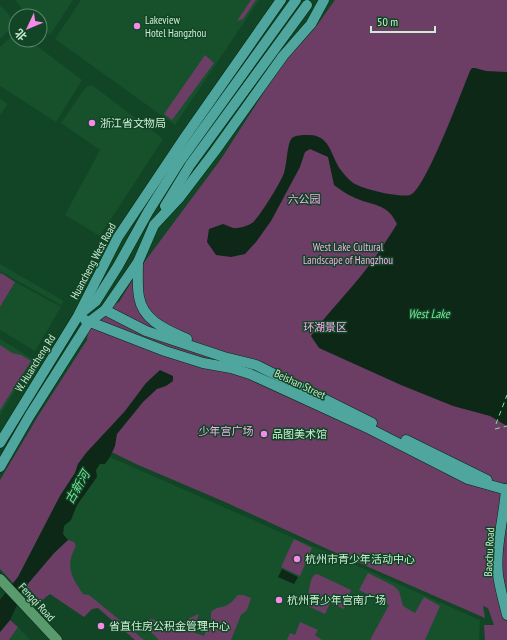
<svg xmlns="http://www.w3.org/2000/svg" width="507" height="640" font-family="'PT Sans Narrow','Noto Sans SC',sans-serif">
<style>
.built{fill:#16512c}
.green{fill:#6c3e66}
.water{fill:#0d2816}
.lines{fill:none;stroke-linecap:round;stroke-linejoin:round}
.ferry{stroke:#77e699;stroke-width:1;stroke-dasharray:5 4;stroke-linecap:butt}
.minor-casing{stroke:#052912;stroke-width:11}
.major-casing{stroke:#052912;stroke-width:11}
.minor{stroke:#599b6c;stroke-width:10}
.major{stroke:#4fa69e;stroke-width:10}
.poi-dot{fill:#f888ea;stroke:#114525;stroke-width:1.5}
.labels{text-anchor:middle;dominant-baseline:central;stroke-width:3;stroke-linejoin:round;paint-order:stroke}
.poi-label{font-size:11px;fill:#ccedd3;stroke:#114525;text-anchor:start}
.park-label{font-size:11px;fill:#f8acec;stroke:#114525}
.street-label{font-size:11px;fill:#ccedd3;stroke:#114525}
.water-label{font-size:12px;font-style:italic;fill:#77e699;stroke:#114525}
</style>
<rect width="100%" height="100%" fill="#114525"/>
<g class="built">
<polygon points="15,0 73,0 50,35 40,28 40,16 28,16"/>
<polygon points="81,0 259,0 175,125 55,39"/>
<polygon points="0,5 10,16 10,23 8,31 0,39"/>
<polygon points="14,34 16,34 16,40 29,40 82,80 56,122 0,86 0,47"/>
<polygon points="92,85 163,139 100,236 65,215 100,150 61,123 86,87"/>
<polygon points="0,99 8,104 0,115"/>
<polygon points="0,264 64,301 61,305 0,271"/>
<polygon points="15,282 61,307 35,351 0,330 0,307"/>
<polygon points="0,339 34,360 0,415"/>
<polygon points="103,454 480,620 479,640 139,640 93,603 76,592 54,537"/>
<polygon points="18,627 30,640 9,640"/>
</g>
<g class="green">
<polygon points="251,0 256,0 243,19 237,21"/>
<polygon points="335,0 507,0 507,640 485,640 484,625 494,625 488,608 483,606 485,618 325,548 225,502 136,464 95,444 78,464 75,473 60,496 18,577 13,583 0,569 0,480 38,416 87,340 89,322 105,310 119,302 140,268 221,159 280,67 315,28"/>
<polygon points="205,55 214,63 172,120 164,114"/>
<polygon points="1,273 15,282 0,307 0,274"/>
<polygon points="0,345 12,353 21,355 31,361 0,410"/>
<polygon points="294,539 312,548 300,576 281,567"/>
<path d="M68 540 74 542 76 546C65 566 71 576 83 594L89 595 144 640H135L98 608 92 609 84 617 50 594 41 601 26 586 54 553Z"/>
<polygon points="368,573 394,586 399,591 403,606 415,613 424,597 440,606 425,640 370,640 389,605 359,590"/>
<polygon points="317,574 351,590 344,609 330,603 325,614 306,605 311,580 314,575"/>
<path d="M238 595H243L251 598 247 610 241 615 231 640H159L150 631 145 622 151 619C157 620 164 621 168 626 170 627 171 629 173 630 178 625 192 616 199 614L193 632 204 636 211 620V612C219 605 221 609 229 604 232 602 235 598 238 595Z"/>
<polygon points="10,620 18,627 9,640 0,640 0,632"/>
<polygon points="300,622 318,630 315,635 322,640 287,640 290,633 295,635"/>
</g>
<g class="water">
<path d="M472 68H475L486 71 507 72V426L490 416 453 406 401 385 319 348 311 336C327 313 347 294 364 272 376 257 387 240 397 224 387 202 371 206 353 197 346 194 340 189 334 185L328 157 310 149 305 152 300 167 271 221 256 242 245 254 231 257 216 255 207 242 209 229 223 224C227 225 233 229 237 228 241 228 249 225 252 223 259 218 281 182 284 173 287 164 287 143 292 138 296 135 302 135 307 135 330 134 330 154 340 169 343 173 348 179 352 182 360 189 401 198 410 195 425 191 462 90 470 71Z"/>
<polygon points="160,370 173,376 173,381 166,386 157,389 143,402 117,434 115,446 110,457 105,464 100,464 96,470 97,477 77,505 71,520 64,526 63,534 68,540 54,553 26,586 10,620 0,632 0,600 18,577 60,496 75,473 78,464 86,453 125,411 146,383"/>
<polygon points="282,569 298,577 294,584 278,577"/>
</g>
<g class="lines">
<g class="ferry">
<polyline points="496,424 507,395"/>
<polyline points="495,429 507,426"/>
</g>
<defs>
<polyline id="minor" points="0,579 57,640"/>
<g id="major">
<polyline points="165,206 190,165 307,5"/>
<path d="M138 262C138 273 137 286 139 297 143 321 167 330 187 339"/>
<polyline points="105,310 146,331 224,357 256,365 372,423"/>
<polyline points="81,313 96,301 118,266 148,212 180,161 296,0"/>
<polyline points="85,320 165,351 203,363 231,368 250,374 370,429 468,479 507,490"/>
<polyline points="406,440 487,480"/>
<polyline points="0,443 78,316 118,237 185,137 281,0"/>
<polyline points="0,467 30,415 89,322 105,310 138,262 154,225 180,197 215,151 283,56 311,24 324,0"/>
<path d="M506 489C504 518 495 547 498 575 500 589 504 602 507 615"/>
</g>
</defs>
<use href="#minor" class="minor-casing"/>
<use href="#major" class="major-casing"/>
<use href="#minor" class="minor"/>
<use href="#major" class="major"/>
</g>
<g class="poi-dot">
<circle cx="137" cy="26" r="4"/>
<circle cx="92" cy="123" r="4"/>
<circle cx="264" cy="434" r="4"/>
<circle cx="297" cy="559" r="4"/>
<circle cx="279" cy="600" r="4"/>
<circle cx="101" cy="626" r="4"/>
</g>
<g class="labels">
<g class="poi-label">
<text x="145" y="20">Lakeview<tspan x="145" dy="13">Hotel Hangzhou</tspan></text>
<text x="100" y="123">浙江省文物局</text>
<text x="272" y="434">品图美术馆</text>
<text x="305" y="559">杭州市青少年活动中心</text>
<text x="287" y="600">杭州青少年宫南广场</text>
<text x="109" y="626">省直住房公积金管理中心</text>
</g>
<g class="park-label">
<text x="304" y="199">六公园</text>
<text x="348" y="247">West Lake Cultural<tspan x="348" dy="13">Landscape of Hangzhou</tspan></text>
<text x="325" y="327">环湖景区</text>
<text x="226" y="431">少年宫广场</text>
</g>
<g class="street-label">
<text transform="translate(93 261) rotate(-62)">Huancheng West Road</text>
<text transform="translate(35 363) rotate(-58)">W. Huancheng Rd</text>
<text transform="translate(300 384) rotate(25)">Beishan Street</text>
<text transform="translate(489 552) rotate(-87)">Baochu Road</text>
<text transform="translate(37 602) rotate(47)">Fengqi Road</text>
</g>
<g class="water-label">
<text x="429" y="313">West Lake</text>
<text transform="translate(77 487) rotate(-60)">古新河</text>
</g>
</g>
<g transform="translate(28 28) rotate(226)"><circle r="19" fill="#114525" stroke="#5c886b"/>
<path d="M0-3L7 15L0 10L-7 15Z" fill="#f888ea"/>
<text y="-6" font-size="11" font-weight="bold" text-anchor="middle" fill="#ccedd3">北</text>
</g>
<path d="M371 26v6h64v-6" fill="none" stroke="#ccedd3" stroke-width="2"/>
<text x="377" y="26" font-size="12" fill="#ccedd3" stroke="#114525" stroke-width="3" paint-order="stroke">50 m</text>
</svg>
